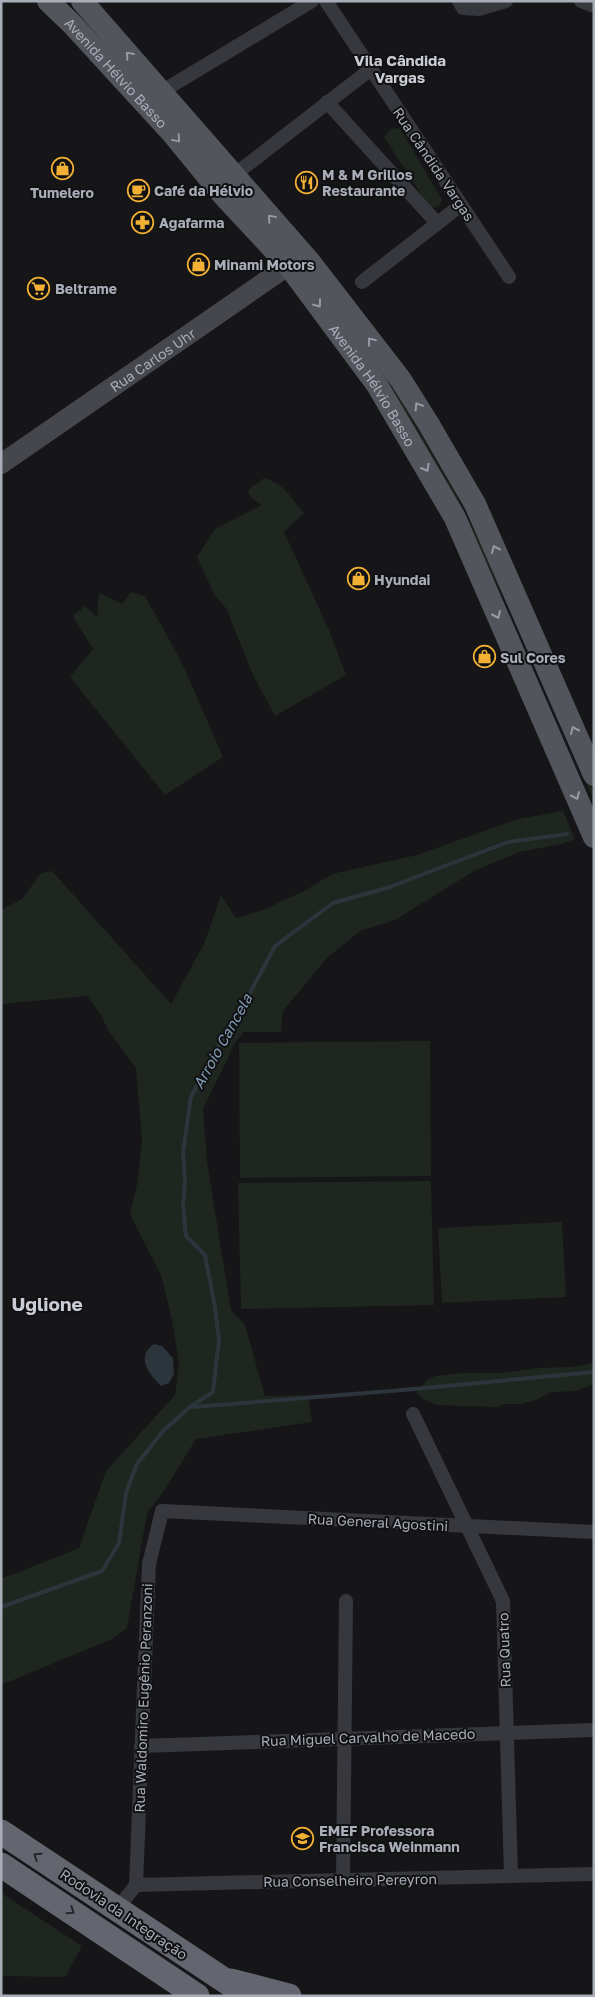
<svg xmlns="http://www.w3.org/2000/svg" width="595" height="1997" font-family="'Golos Text',sans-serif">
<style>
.green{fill:#1e261f}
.water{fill:#2c353c}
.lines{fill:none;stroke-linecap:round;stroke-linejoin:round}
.stream{stroke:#2c353c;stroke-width:4}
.street{stroke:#37383d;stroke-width:14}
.secondary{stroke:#45474d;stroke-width:20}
.primary{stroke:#53555c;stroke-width:22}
.highway{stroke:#63666e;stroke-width:25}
.oneway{stroke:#979ba6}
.oneway2{stroke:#26262a}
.labels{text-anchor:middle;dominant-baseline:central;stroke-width:4;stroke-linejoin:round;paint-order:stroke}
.street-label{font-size:14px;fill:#a8adb8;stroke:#111113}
.poi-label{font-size:14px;font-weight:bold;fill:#a8adb8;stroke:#111113;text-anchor:start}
.neighbourhood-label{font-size:15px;font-weight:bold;fill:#c9ccd4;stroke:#111113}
.water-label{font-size:15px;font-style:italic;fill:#7f9bb3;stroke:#111113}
.district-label{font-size:19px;font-weight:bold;fill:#c9ccd4;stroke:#111113}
</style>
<rect width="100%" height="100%" fill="#161618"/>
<g class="green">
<polygon points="400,128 442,200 438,207 430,208 384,137 391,129"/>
<polygon points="329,300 394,389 454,491 523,629 594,792 594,800 520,630 476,542"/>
<path d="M264 478C287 485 289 497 304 513L284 532 329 630 346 675 275 716 253 675 226 608 215 596 197 557 215 529 262 505 251 498 248 490Z"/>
<polygon points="131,592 145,596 182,663 223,757 165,795 70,677 93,649 73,616 85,606 97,617 99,593 122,604"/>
<polygon points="563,811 575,839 562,844 519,852 474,871 395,920 360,931 326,959 283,1011 281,1032 244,1032 235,1043 203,1109 207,1162 231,1310 245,1325 265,1396 308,1395 312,1422 196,1439 164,1491 147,1513 127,1628 112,1639 1,1685 1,1579 79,1548 106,1471 175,1395 179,1363 172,1320 161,1275 130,1214 138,1180 142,1138 136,1068 108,1030 101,1015 87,996 1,1004 1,910 22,899 41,873 52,871 171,1004 204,944 221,895 236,918 263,910 306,890 332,874 417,855 518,819"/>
<polygon points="430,1041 431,1176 240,1178 239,1043"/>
<polygon points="431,1181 434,1305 241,1309 238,1183"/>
<polygon points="562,1222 566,1297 442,1303 438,1228"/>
<polygon points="594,1363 594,1384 576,1391 551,1392 536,1400 521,1404 504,1404 497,1407 436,1405 422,1398 416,1392 428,1379 436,1376 463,1373 502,1373 539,1368 573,1367"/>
<polygon points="1,1893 82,1946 65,1977 1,1976"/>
</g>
<path class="water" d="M154 1344 162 1346 173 1358 174 1374 169 1383 161 1386C149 1374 135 1357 154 1344Z"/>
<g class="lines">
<g class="stream">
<polyline points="193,1407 403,1390 594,1372"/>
<polyline points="1,1607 102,1571 119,1543 126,1493 137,1464 163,1431 190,1407 213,1392 219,1340 215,1307 205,1255 186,1236 183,1205 185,1181 183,1152 191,1097 211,1058 240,1012 275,946 333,903 387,888 508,842 567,834"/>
</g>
<g class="street">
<polyline points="326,1 509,277"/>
<polyline points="459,1 463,8 479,9 506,1"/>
<polyline points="581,1 594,6"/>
<polyline points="161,92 312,1"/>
<polyline points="327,102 437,223"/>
<polyline points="234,175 371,69"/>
<polyline points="362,282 461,205"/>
<polyline points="413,1414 503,1601 511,1876"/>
<polyline points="141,1746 594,1730"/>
<polyline points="343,1880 346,1601"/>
<polyline points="136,1885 149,1564 162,1511 594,1532"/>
<polyline points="136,1885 594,1874"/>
<polyline points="117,1909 136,1885"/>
</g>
<path class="secondary" id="s1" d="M1 464 302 256"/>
<g class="primary">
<path id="s2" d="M48 1 72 24 172 133 222 194 288 265 377 385 455 518 594 837"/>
<polyline points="82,1 310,262 401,380 428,423 475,504 594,775"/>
</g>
<g class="highway">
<polyline points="1,1832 248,1996"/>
<polyline points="1,1865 197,1996"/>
<polyline points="231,1981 289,1996"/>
</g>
</g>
<defs><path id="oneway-chevron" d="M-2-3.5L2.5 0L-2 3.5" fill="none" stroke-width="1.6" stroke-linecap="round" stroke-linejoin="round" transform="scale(1.25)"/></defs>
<g class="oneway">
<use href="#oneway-chevron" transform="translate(129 55) rotate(-131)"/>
<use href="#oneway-chevron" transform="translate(177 139) rotate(50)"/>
<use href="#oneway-chevron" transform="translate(271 218) rotate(-131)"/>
<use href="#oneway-chevron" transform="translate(318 304) rotate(53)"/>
<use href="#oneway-chevron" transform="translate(371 341) rotate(-128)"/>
<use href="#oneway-chevron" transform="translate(418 406) rotate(-122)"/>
<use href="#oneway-chevron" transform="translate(426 468) rotate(60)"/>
<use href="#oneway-chevron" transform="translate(495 549) rotate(-114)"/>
<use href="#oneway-chevron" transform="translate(497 615) rotate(66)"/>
<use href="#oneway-chevron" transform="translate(574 730) rotate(-114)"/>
<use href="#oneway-chevron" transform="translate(576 796) rotate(66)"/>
</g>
<g class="oneway2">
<use href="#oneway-chevron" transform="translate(37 1856) rotate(-146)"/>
<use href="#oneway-chevron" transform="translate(71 1911) rotate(34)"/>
</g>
<defs>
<symbol id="shop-ring" viewBox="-11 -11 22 22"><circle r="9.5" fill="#111113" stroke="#f2b134" stroke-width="1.5"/><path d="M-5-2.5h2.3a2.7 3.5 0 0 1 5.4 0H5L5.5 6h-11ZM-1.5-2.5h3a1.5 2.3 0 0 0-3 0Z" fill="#f2b134"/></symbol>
<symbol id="restaurant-ring" viewBox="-11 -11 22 22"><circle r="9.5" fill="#111113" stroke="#f2b134" stroke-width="1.5"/><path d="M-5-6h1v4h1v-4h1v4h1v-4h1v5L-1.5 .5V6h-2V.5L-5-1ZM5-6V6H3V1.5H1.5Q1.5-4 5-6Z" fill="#f2b134"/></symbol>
<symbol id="cafe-ring" viewBox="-11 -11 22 22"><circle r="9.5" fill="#111113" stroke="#f2b134" stroke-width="1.5"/><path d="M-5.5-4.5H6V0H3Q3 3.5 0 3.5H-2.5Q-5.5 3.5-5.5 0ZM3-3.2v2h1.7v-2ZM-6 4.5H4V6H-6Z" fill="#f2b134"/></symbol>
<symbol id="pharmacy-ring" viewBox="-11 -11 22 22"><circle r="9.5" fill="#111113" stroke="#f2b134" stroke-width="1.5"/><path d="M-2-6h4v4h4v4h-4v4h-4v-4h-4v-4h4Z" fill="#f2b134"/></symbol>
<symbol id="supermarket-ring" viewBox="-11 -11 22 22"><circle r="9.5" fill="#111113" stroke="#f2b134" stroke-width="1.5"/><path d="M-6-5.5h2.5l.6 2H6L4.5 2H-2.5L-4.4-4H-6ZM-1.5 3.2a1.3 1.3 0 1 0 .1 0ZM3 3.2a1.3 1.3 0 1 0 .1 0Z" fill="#f2b134"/></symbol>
<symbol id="school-ring" viewBox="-11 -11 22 22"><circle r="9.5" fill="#111113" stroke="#f2b134" stroke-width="1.5"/><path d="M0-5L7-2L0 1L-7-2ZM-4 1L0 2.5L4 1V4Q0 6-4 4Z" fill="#f2b134"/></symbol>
</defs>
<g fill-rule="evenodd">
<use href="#shop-ring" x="50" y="156" width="25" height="25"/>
<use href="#restaurant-ring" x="294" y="170" width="25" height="25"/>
<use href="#cafe-ring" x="126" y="178" width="25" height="25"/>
<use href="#pharmacy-ring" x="130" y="210" width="25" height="25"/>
<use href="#shop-ring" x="186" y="252" width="25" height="25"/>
<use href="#supermarket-ring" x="26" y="276" width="25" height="25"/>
<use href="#shop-ring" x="346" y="566" width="25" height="25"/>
<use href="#shop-ring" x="472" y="644" width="25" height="25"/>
<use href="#school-ring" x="290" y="1826" width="25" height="25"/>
</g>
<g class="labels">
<g class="street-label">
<text stroke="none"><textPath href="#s2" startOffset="99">Avenida Hélvio Basso</textPath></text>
<text transform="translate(434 164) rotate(56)">Rua Cândida Vargas</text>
<text stroke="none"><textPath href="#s1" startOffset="184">Rua Carlos Uhr</textPath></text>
<text stroke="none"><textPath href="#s2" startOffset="504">Avenida Hélvio Basso</textPath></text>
<text transform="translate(378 1522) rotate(3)">Rua General Agostini</text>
<text transform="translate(504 1650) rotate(-92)">Rua Quatro</text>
<text transform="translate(143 1698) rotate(-88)">Rua Waldomiro Eugênio Peranzoni</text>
<text transform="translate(368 1737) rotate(-2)">Rua Miguel Carvalho de Macedo</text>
<text transform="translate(350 1880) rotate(-1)">Rua Conselheiro Pereyron</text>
<text transform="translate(124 1914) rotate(34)">Rodovia da Integração</text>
</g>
<g class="poi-label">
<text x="322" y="174">M &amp; M Grillos<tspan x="322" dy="16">Restaurante</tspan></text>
<text x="154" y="190">Café da Hélvio</text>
<text x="62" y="192" text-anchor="middle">Tumelero</text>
<text x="159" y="222">Agafarma</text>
<text x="214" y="264">Minami Motors</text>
<text x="55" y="288">Beltrame</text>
<text x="374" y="579">Hyundai</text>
<text x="500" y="657">Sul Cores</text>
<text x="319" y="1830">EMEF Professora<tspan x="319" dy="16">Francisca Weinmann</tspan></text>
</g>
<g class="neighbourhood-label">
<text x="400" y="60">Vila Cândida<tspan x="400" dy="17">Vargas</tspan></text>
</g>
<g class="water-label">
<text transform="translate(222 1041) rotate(-61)">Arroio Cancela</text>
</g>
<g class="district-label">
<text x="47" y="1303">Uglione</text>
</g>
</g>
<rect width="595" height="1997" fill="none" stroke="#a8adb8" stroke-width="5"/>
</svg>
